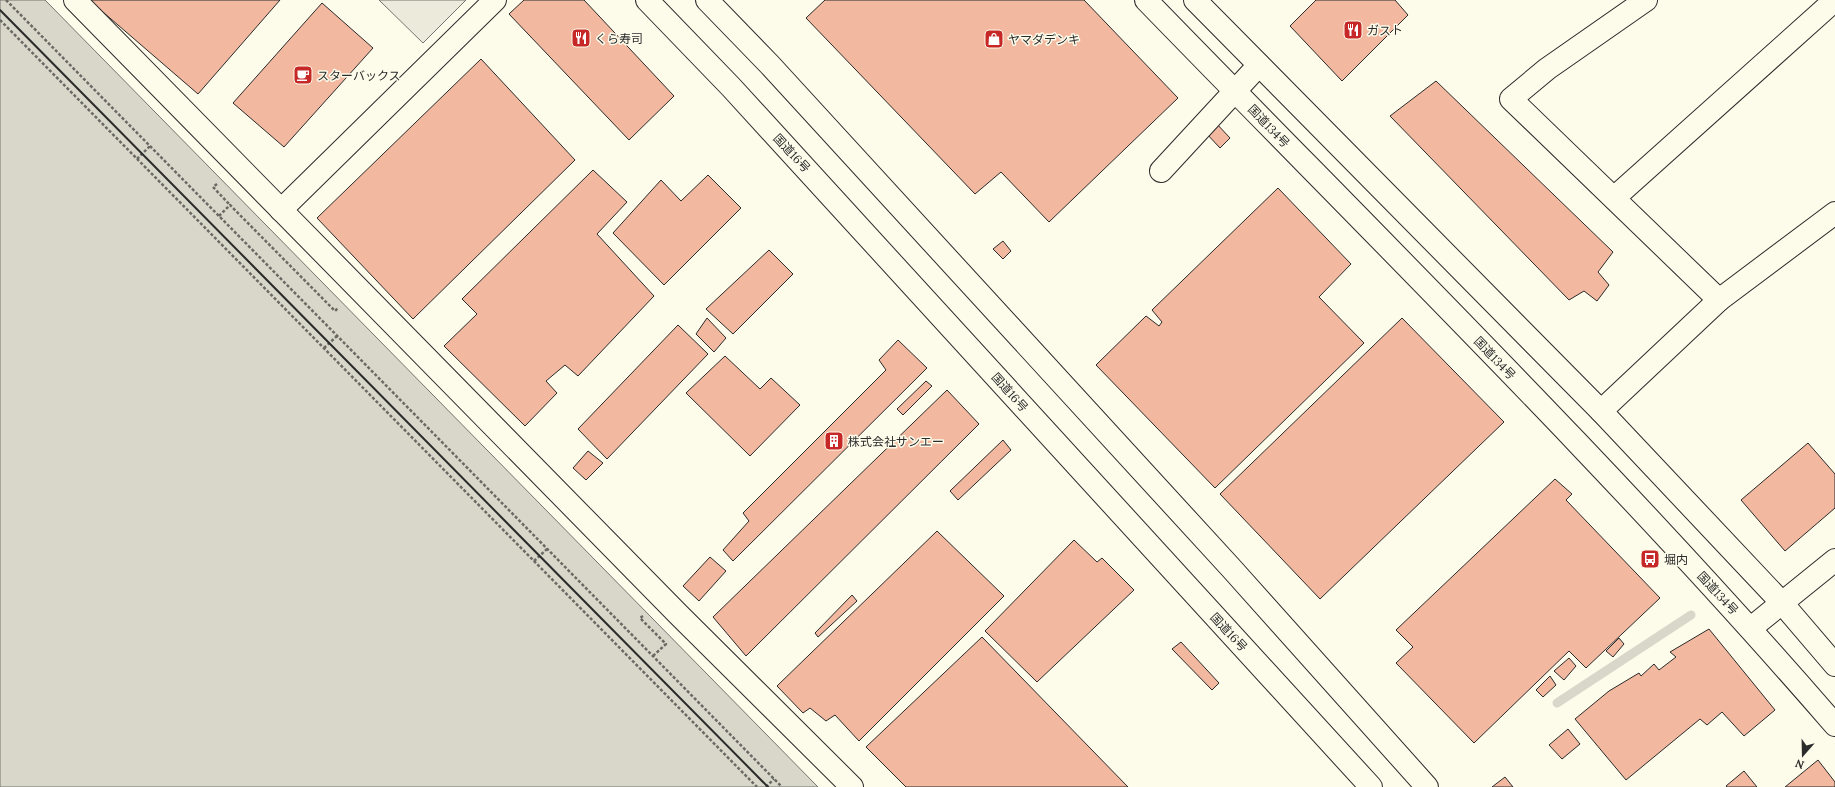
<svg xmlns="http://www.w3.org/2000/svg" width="1835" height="787" font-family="Lora,'Noto Sans JP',serif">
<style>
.parking{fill:#eceadb;stroke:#74746e}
.water{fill:#d8d7c9;stroke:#74746e}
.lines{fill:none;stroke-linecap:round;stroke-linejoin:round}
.stream{stroke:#d8d7c9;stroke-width:9}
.building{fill:#f2b8a0;stroke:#2b2b2b}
.minor-casing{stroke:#2b2b2b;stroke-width:24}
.highway-casing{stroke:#2b2b2b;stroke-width:24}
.path{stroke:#6a6964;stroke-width:2.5;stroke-dasharray:3 2;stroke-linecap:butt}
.minor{stroke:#fdfbea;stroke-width:22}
.highway{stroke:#fdfbea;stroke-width:22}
.wall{stroke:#2b2b2b;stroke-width:2}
.labels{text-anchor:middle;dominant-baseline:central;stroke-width:3;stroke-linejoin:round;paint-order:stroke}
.poi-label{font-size:12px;fill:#2b2b2b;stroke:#fdfbea;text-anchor:start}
.street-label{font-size:12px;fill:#2b2b2b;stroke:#fdfbea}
</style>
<rect width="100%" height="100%" fill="#fdfbea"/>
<polygon class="parking" points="379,0 466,0 423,43"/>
<polygon class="water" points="0,0 45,0 818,787 0,787"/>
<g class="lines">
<polyline class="stream" points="1557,703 1691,615"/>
</g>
<g class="building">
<polygon points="89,0 280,0 198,94"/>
<polygon points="524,0 584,0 674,96 629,140 509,14"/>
<polygon points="825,0 1084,0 1178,98 1049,222 1001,172 975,194 806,18"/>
<polygon points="1316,0 1395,0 1408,15 1342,81 1290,26"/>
<polygon points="322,3 373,48 284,147 233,103"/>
<polygon points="481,59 575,160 413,319 317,218"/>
<polygon points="1436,81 1613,252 1598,272 1609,285 1597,301 1584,291 1569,300 1390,116"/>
<polygon points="1215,122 1230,138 1220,148 1205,132"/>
<polygon points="593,170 627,202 597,234 654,296 578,376 565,365 546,381 557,393 525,426 444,346 477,314 462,299"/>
<polygon points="708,175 741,208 664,285 613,233 661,180 681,201"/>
<polygon points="1278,188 1351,264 1319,297 1364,343 1215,488 1096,365 1146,316 1159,326 1162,322 1152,310"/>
<polygon points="1003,241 1011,251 1003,259 993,249"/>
<polygon points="769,250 793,274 733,334 706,309"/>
<polygon points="707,318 726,338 714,352 696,334"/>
<polygon points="1402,318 1504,422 1320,599 1220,494"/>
<polygon points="678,325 708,354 607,459 578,429"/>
<polygon points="898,340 927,368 733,561 723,550 749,521 743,513 886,370 879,360"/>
<polygon points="725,356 760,389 771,378 800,405 750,456 686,393"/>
<polygon points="926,381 932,386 903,415 897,409"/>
<polygon points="947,390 979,424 746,656 713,617"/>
<polygon points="1003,440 1011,450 958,500 950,491"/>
<polygon points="1808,443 1835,474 1835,508 1785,551 1741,500"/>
<polygon points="588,451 603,463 586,480 573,468"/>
<polygon points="1555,479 1572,494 1566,500 1660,598 1586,668 1569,651 1474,743 1396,663 1413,647 1396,630"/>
<polygon points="937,531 1004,596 859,741 835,715 826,721 810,708 803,713 777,686"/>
<polygon points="1074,540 1097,562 1102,558 1134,590 1037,682 985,631"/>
<polygon points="710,557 726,571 699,601 683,586"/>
<polygon points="852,595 857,601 818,637 815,633"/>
<polygon points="1709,629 1775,710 1744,736 1722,712 1707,725 1700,719 1626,780 1575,719 1609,691 1639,673 1641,676 1654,664 1659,670 1676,657 1670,652"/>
<polygon points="982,637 1128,787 906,787 866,747"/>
<polygon points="1619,638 1624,644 1613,657 1606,651"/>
<polygon points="1181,642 1219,683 1212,690 1172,649"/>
<polygon points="1569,658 1576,666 1564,680 1554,671"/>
<polygon points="1550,676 1556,685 1543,697 1536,690"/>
<polygon points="1568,729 1580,744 1562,759 1549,745"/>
<polygon points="1818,760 1835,782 1835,787 1785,787"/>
<polygon points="1744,771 1757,787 1727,787 1726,786"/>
<polygon points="1505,777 1513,787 1492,787"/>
</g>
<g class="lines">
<defs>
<g id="minor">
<polyline points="75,0 678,614 852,787"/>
<polyline points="1161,171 1259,65"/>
<polyline points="1614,198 1835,0"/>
<polyline points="281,210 495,0"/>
<polyline points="1719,300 1835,213"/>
<polyline points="1601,411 1719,300 1511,99 1547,69 1646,0"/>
<polyline points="1751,628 1835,560"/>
</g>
<g id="highway">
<polyline points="647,0 731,87 1371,787"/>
<polyline points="707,0 770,65 1232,569 1427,787"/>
<path d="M1146 0C1378 239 1617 473 1835 725"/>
<polyline points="1195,0 1601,411 1782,603 1835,665"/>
</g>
</defs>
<use href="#minor" class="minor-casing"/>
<use href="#highway" class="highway-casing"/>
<g class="path">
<polyline points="6,0 782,787"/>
<polyline points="0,20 757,787"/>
<polyline points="137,159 150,146"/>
<polyline points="217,184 213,187 230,205"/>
<polyline points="219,216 230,205 335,311 338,308"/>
<polyline points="324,348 337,336"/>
<polyline points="534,561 547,549"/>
<polyline points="643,616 640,618 666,644 653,656"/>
<polyline points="766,787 774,779"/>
</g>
<use href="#minor" class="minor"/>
<use href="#highway" class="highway"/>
<polyline class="wall" points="0,10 768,787"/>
</g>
<defs>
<symbol id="restaurant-square" viewBox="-11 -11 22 22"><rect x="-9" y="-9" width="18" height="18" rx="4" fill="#c62828" stroke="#fdfbea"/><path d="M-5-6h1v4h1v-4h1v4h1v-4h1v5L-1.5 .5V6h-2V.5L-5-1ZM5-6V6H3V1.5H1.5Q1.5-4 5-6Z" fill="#fff"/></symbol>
<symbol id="shop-square" viewBox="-11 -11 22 22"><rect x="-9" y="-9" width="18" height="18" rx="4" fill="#c62828" stroke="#fdfbea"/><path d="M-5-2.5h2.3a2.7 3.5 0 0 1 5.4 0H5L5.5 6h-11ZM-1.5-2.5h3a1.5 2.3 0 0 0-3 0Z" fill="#fff"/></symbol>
<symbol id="cafe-square" viewBox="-11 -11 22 22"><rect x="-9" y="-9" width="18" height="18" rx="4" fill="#c62828" stroke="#fdfbea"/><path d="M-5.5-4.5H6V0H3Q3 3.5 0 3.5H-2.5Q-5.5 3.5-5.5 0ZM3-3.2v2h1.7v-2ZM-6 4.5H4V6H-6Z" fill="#fff"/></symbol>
<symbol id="building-square" viewBox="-11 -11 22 22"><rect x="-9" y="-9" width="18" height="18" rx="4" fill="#c62828" stroke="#fdfbea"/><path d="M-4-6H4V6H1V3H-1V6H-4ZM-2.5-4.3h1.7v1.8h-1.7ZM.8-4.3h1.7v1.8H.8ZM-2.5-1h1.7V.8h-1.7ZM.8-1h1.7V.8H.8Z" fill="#fff"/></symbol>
<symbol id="bus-square" viewBox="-11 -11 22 22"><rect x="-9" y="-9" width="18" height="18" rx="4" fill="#c62828" stroke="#fdfbea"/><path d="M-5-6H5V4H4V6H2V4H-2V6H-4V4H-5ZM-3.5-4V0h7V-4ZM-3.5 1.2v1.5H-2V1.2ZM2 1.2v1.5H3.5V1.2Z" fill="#fff"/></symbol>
</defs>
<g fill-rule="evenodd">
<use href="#restaurant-square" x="1342" y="19" width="22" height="22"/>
<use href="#restaurant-square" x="570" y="27" width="22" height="22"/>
<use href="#shop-square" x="983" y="28" width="22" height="22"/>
<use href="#cafe-square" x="292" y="64" width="22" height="22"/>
<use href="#building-square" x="823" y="430" width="22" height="22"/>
<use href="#bus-square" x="1639" y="548" width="22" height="22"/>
</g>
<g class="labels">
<g class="poi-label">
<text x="1367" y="30">ガスト</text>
<text x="595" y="38">くら寿司</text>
<text x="1008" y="39">ヤマダデンキ</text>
<text x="317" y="75">スターバックス</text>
<text x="848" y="441">株式会社サンエー</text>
<text x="1664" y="559">堀内</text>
</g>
<g class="street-label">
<text transform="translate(1269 126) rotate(46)">国道134号</text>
<text transform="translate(792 153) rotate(47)">国道16号</text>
<text transform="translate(1495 358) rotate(46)">国道134号</text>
<text transform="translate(1010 392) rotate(48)">国道16号</text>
<text transform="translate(1718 593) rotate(47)">国道134号</text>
<text transform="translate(1229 632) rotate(47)">国道16号</text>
</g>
</g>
<g transform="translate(1803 755) rotate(200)" stroke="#fdfbea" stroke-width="3" paint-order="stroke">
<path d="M0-3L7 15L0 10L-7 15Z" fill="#2b2b2b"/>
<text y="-6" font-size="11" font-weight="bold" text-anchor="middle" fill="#2b2b2b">N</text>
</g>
</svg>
